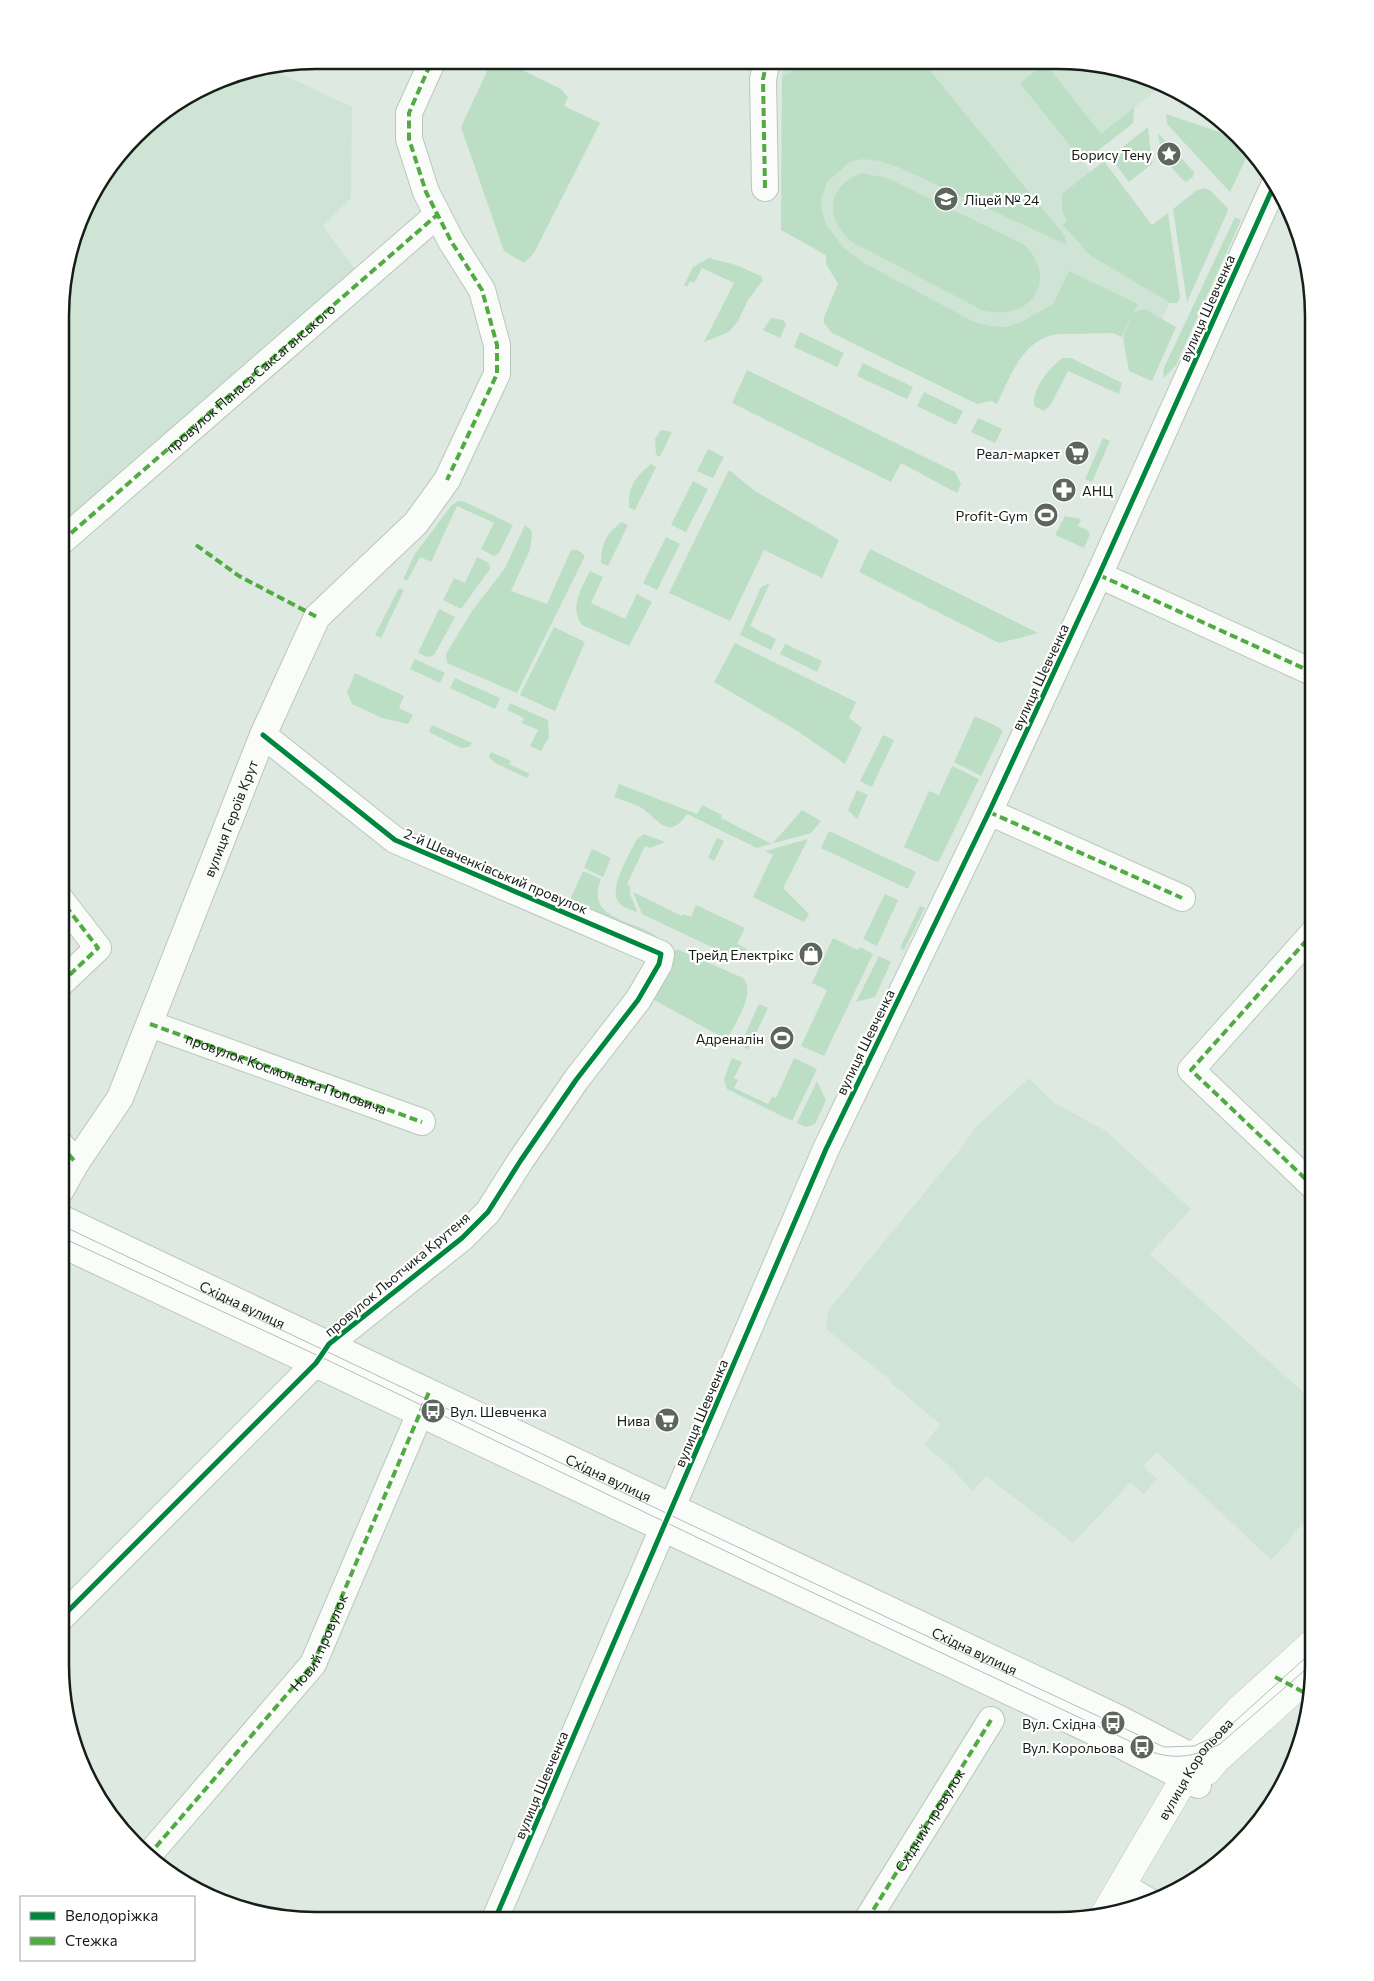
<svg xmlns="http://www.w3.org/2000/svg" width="1374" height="1981" font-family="Commissioner,sans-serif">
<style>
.built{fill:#d0e4d5}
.green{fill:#bcdec5}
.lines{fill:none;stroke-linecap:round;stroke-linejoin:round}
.minor-casing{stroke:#bbc5be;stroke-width:28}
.major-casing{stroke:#bbc5be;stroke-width:29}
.minor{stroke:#fafcfa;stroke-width:26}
.major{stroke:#fafcfa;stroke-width:28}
.tram{stroke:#b7bab8;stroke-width:1}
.quiet{stroke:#51aa42;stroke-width:4;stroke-dasharray:8 4;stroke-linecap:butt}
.cycleway-casing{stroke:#fff;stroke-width:8}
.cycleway{stroke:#00873e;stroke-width:5}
.labels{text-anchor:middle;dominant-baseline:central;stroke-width:4.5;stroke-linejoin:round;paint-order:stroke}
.poi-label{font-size:14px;fill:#161e18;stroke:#fff;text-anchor:end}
.street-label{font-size:14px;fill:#161e18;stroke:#fff}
.rim{fill:none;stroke:#161e18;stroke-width:2.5}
</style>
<rect width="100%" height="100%" fill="#deeae1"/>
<g class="built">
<polygon points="782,61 1092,62 1156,79 1164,84 1134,108 1133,123 1126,129 1083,162 1162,264 1148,290 1170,303 1147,350 1114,333 1059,334 1051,335 1032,344 1019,360 886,285 781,230"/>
<polygon points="269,68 352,107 351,198 323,226 357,272 62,532 62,282 94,188 147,123 233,74"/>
<polygon points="1029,1078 1053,1102 1106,1131 1191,1209 1150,1254 1314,1402 1313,1513 1291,1536 1292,1538 1271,1560 1157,1452 1143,1466 1157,1479 1144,1494 1130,1483 1073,1543 986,1476 973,1491 948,1465 924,1445 940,1424 892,1384 889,1379 826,1329 828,1311 868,1261 958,1152 977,1126"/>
</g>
<g class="green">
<polygon points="496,61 504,61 561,89 568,97 564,106 600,123 534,253 524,263 504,251 461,127 489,67"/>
<path d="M808 61 923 62 1055 224 1065 236 1067 245 898 167 879 161 863 159 850 162 828 181 821 199 822 212 827 226 844 248 864 263 974 322 990 326 1006 327 1019 323 1053 304 1069 271 1138 304 1134 312 1145 309 1176 327 1152 381 1129 371 1123 338 1133 313 1121 337 1114 333 1059 334C1023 338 1011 375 997 404L991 401 977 404 832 333 824 323V317L838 284 826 264V255L781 230 782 77Z"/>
<polygon points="1045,63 1101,134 1134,108 1133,123 1083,162 1020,83"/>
<polygon points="1187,97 1219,118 1179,104"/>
<polygon points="1166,114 1240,139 1250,150 1230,192 1167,124"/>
<polygon points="1148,127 1152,164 1129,182 1110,157"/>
<polygon points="1158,133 1194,172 1193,177 1186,182 1182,179 1162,157"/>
<polygon points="1104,161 1152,225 1168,213 1179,290 1180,298 1177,303 1170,303 1090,255 1063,225 1067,222 1062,210 1062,194"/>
<path d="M861 173 887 178 1025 245C1060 282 1028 323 982 310L852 242C824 219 826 187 861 173Z"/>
<polygon points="1204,188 1211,191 1228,209 1227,213 1187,302 1173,209 1197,190"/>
<polygon points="1235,217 1241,220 1176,365 1164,378 1163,370"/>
<polygon points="709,258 736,265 761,276 763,280 748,300 738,321 729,332 704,342 734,283 702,268 694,283 690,281 687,287 684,285 693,267"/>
<polygon points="771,318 783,320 786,325 780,338 763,330"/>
<polygon points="800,332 844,353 837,367 794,347"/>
<path d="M1063 358H1071L1122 383 1119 394 1068 371 1050 406 1044 411 1034 406C1032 389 1049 367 1063 358Z"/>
<polygon points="863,363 913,387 907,399 857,376"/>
<polygon points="747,370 955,472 961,484 957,493 901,463 891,482 732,403"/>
<polygon points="924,392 963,411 956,425 917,406"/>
<polygon points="978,418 1002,429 995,443 971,432"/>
<polygon points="661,430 672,432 660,457 656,455 655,439"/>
<polygon points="1103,438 1110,441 1092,482 1085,479"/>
<polygon points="708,449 724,457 713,478 697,471"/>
<path d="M651 464 656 467 635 510 629 508C628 487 635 477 651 464Z"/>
<polygon points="729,470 755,491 839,540 822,578 764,550 730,621 669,593"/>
<polygon points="693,481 708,489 686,532 671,525"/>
<polygon points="458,501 463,501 513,525 499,553 494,556 481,549 494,523 457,506 431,562 420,557 407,581 403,579 415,554 451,506"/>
<polygon points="1065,516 1081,519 1078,526 1087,530 1090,534 1084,548 1055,535"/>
<path d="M622 522 628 525 608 566 601 563C601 544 606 533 622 522Z"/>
<polygon points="525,525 531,530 532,536 530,550 511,591 547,604 570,552 572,550 578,550 584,555 584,558 517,693 447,663 446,654 472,611 505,568"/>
<polygon points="666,537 680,544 657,590 643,583"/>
<polygon points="870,549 1038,633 999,643 859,572"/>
<polygon points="477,557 489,563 490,569 461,609 443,600 454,578 465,583"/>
<path d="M590 571 603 577 591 603 625 619 637 594 652 602 629 646 582 625C569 606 581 590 590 571Z"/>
<polygon points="770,583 750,626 776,639 771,650 740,635 761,587"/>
<polygon points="399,588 404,590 381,638 375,635"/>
<polygon points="439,609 455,617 434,655 427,657 418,653"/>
<polygon points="554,627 585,642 555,711 520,695"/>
<polygon points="735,643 856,702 849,718 862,728 845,764 799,732 714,682"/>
<polygon points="785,644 822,661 817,672 780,654"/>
<polygon points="415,659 445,673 440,683 410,669"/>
<polygon points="355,673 404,696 399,708 413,715 408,724 382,718 352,704 347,692"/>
<polygon points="455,678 500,698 495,709 450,688"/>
<polygon points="510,703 548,720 549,737 541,751 530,746 538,730 522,723 524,718 507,710"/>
<polygon points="975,716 998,727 1003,731 981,776 954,762"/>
<polygon points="432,725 472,743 469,747 461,748 429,732"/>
<polygon points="883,735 894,740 872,787 860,781"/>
<polygon points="491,752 511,761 509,764 530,774 527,778 495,763 489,757"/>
<polygon points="952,766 979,779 939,861 937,862 904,847 929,791 939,795"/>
<path d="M619 784 697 814 702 805 722 815 721 818 772 844 802 810 821 821 811 833 757 848 687 814C668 842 659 819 640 807 632 803 622 800 614 797Z"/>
<polygon points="857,790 868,795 857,819 848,810"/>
<polygon points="829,831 916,872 908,889 821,848"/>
<path d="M644 834 665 842 650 848 645 846 627 884 630 886V894L638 913C632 910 621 907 618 901 609 887 630 853 637 839Z"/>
<polygon points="717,838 724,841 714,861 708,857"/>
<polygon points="808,839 783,888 809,914 804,922 753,897 773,855 765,851"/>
<polygon points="592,849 611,858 603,877 584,868"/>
<path d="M583 871 601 879C583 923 642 919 660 940L566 909Z"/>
<polygon points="633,892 682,916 683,914 691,917 696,905 745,928 737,944 747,949 741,961 642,914"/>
<polygon points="885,894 898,900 877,946 863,939"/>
<polygon points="920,906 925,908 904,950 900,948"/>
<polygon points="833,938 858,950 860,947 873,954 824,1056 801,1046 827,990 812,983"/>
<path d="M677 949 743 978C757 993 734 1024 727 1040L649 997 671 954Z"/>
<polygon points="879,956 891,962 875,997 856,1002"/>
<polygon points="759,1004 768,1008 748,1050 740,1045"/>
<polygon points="732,1058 742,1062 734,1078 738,1080 734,1088 768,1104 772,1097 776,1098 794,1058 817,1069 792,1121 727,1089 724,1079"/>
<polygon points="817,1081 826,1100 815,1124 806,1127 797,1123"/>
</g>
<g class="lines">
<defs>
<g id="minor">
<polyline points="765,188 763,79 767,61"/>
<path id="s1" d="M62 541 437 215"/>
<polyline points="1099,575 1314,673"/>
<polyline points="989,812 1182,898"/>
<polyline points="61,983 98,948 61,900"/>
<path id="s2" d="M150 1024 422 1122"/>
<polyline points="61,1145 76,1163"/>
<polyline points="1314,1187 1191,1070 1314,932"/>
<path id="s3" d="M61 1190 76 1163 120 1098 263 735 317 617 416 523 447 480 497 374V345L482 290 451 241 426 192 409 139V113L433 60"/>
<path id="s4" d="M61 1218 1118 1718 1210 1766"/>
<polyline points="61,1244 1103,1736 1198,1785"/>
<polyline points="60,1619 316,1363 329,1344 462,1238 488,1212 521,1160 576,1080 638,1000 659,964 661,954 395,840 263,735"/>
<polyline points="148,1856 313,1664 426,1399"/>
<polyline points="1133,1892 1150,1902"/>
<polyline points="495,1919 826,1149 989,812 1099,575 1275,183"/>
<polyline points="867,1920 991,1720"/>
</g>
<g id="major">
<polyline points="1207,1771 1216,1760 1313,1672"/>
<path id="s5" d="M1103 1917 1201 1750 1240 1709 1313 1643"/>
</g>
</defs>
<use href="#minor" class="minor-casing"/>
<use href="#major" class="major-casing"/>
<use href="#minor" class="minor"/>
<use href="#major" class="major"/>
<g class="tram">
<polyline points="61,1225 790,1572 1164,1747 1194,1746 1222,1733 1313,1651"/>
<path d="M61 1237 321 1357 786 1580 1155 1753C1180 1760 1198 1755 1220 1744L1313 1663"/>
</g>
<g class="quiet">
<polyline points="430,65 409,113 409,139 426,192 451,241 482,290 497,345 497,374 447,480"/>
<polyline points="765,188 763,79 767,61"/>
<polyline points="62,541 437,215"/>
<polyline points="196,545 239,576 317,617"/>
<polyline points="1099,575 1314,673"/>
<polyline points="989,812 1182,898"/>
<polyline points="61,983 98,948 61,900"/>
<polyline points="150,1024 422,1122"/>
<polyline points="61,1145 76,1163"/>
<polyline points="1314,1187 1191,1070 1314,932"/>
<polyline points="1275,1677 1311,1696"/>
<path id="s6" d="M148 1856 313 1664 429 1392"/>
<path id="s7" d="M867 1920 991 1720"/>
</g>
<defs>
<g id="cycleway">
<polyline points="60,1619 316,1363 329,1344 462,1238 488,1212 521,1160 576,1080 638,1000 659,964 661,954 395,840 263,735"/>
<polyline points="495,1919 826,1149 989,812 1099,575 1275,183"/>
</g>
</defs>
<use href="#cycleway" class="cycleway-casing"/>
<use href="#cycleway" class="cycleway"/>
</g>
<defs>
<symbol id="sight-disc" viewBox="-11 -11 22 22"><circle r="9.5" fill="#5c655e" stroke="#fff"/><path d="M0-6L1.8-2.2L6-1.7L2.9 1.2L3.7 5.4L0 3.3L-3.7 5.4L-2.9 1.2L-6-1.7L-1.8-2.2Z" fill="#fff"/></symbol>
<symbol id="school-disc" viewBox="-11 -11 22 22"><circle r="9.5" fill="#5c655e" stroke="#fff"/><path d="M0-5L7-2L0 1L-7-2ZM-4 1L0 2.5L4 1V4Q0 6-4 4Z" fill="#fff"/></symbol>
<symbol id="supermarket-disc" viewBox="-11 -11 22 22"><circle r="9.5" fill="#5c655e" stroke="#fff"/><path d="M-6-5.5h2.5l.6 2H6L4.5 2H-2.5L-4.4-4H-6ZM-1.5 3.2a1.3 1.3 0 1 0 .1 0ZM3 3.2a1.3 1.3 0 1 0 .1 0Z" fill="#fff"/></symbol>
<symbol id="pharmacy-disc" viewBox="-11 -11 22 22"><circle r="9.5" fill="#5c655e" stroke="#fff"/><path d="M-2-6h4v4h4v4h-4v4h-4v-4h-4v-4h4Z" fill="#fff"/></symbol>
<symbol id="stadium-disc" viewBox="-11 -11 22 22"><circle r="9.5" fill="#5c655e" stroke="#fff"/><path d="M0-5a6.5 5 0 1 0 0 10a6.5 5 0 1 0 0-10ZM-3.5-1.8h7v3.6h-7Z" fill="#fff"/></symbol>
<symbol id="shop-disc" viewBox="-11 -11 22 22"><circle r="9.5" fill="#5c655e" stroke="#fff"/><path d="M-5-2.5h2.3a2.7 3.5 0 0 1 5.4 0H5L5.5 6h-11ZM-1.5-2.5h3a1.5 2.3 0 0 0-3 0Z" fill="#fff"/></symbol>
<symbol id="bus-disc" viewBox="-11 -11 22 22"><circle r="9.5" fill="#5c655e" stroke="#fff"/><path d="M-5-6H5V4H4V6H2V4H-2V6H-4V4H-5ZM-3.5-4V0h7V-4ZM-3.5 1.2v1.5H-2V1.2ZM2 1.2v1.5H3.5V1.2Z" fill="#fff"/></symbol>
</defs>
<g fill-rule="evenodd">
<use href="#sight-disc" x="1155" y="140" width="28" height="28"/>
<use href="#school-disc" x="932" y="185" width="28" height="28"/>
<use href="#supermarket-disc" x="1063" y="439" width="28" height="28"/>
<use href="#pharmacy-disc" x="1050" y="476" width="28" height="28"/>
<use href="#stadium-disc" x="1032" y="501" width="28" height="28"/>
<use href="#shop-disc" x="797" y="940" width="28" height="28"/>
<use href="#stadium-disc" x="768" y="1024" width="28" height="28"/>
<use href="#bus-disc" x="419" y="1397" width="28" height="28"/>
<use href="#supermarket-disc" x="653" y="1406" width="28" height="28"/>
<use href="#bus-disc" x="1099" y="1709" width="28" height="28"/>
<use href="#bus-disc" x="1128" y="1733" width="28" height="28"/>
</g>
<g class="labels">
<g class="poi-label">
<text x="1152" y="154">Борису Тену</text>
<text x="964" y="199" text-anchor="start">Ліцей № 24</text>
<text x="1060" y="453">Реал-маркет</text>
<text x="1082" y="490" text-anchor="start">АНЦ</text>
<text x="1028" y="515">Profit-Gym</text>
<text x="794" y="954">Трейд Електрікс</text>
<text x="764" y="1038">Адреналін</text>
<text x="450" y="1411" text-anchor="start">Вул. Шевченка</text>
<text x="650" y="1420">Нива</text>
<text x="1096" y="1723">Вул. Східна</text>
<text x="1124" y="1747">Вул. Корольова</text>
</g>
<g class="street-label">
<text transform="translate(1207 308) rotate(-66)">вулиця Шевченка</text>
<text stroke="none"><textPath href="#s1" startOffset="249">провулок Панаса Саксаганського</textPath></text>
<text transform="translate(1040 677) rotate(-65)">вулиця Шевченка</text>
<text stroke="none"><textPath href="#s3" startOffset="410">вулиця Героїв Крут</textPath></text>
<text transform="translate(496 871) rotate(23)">2-й Шевченківський провулок</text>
<text transform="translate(865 1042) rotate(-64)">вулиця Шевченка</text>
<text stroke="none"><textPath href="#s2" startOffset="145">провулок Космонавта Поповича</textPath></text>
<text transform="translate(397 1274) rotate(-40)">провулок Льотчика Крутеня</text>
<text stroke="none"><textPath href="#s4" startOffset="201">Східна вулиця</textPath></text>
<text transform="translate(701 1413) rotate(-67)">вулиця Шевченка</text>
<text stroke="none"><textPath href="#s4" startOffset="606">Східна вулиця</textPath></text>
<text stroke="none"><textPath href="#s6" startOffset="275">Новий провулок</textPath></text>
<text stroke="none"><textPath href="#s4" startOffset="1011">Східна вулиця</textPath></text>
<text stroke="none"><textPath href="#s5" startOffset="175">вулиця Корольова</textPath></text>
<text transform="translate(541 1785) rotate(-67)">вулиця Шевченка</text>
<text stroke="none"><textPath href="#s7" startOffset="118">Східний провулок</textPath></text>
</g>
</g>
<path d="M0 0H1374V1981H0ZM316 69H1058A247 247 0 0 1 1305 316V1665A247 247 0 0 1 1058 1912H316A247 247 0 0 1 69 1665V316A247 247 0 0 1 316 69Z" fill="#fff" fill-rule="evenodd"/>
<path class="rim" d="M316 69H1058A247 247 0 0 1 1305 316V1665A247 247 0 0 1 1058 1912H316A247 247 0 0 1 69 1665V316A247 247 0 0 1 316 69Z"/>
<rect x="20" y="1896" width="175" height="65" fill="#ffffff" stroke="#a2a5a3"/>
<rect x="30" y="1912" width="25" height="8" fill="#00873e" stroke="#a2a5a3"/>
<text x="65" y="1921" font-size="15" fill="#161e18">Велодоріжка</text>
<rect x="30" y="1937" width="25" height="8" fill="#51aa42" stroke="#a2a5a3"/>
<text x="65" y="1946" font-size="15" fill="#161e18">Стежка</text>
</svg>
